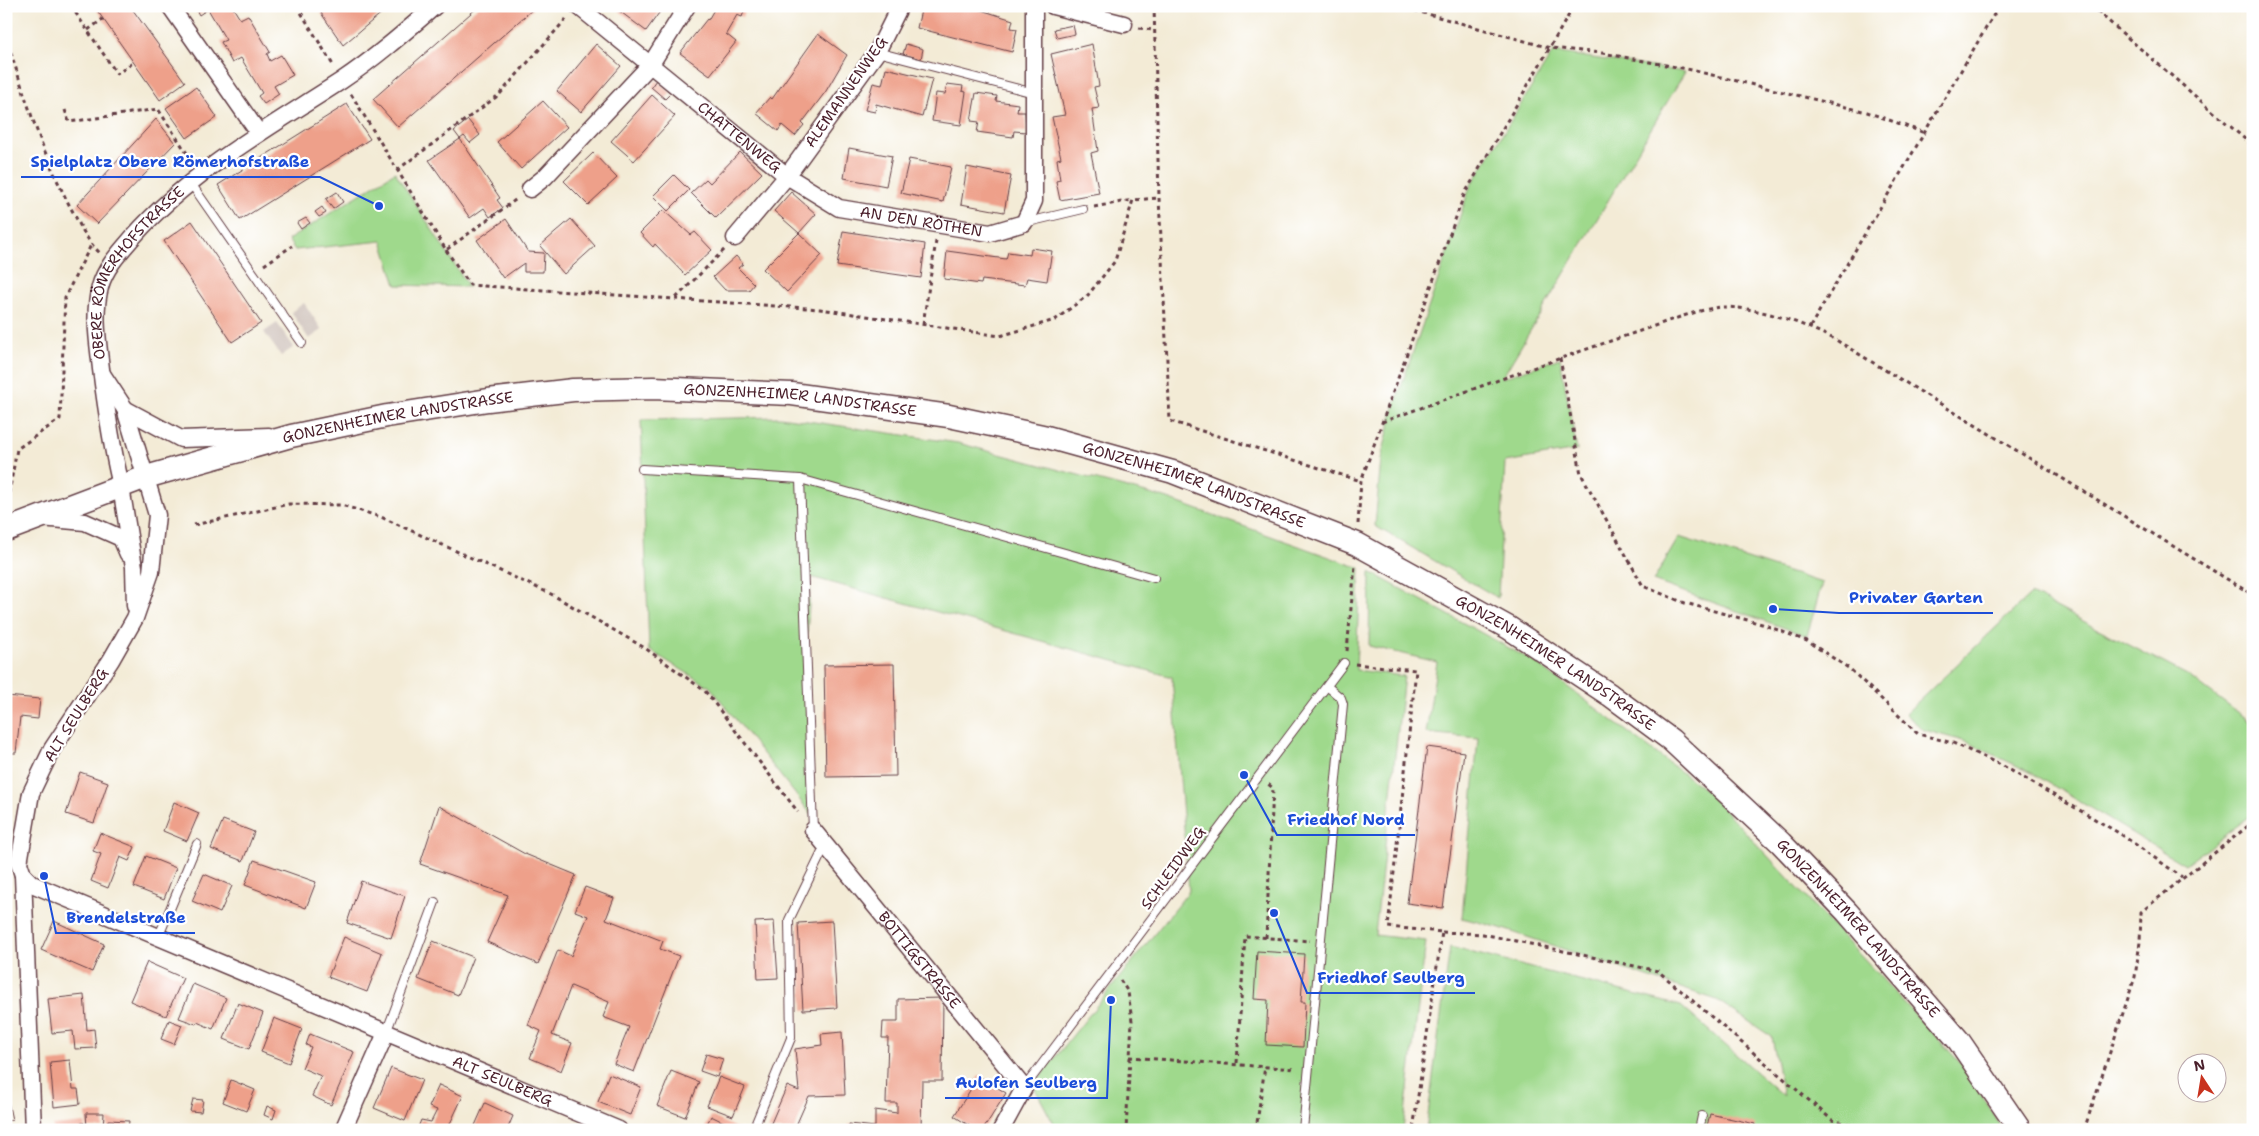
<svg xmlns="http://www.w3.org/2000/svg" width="2259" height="1136" font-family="'Shantell Sans',sans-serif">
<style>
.industrial{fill:#cec1ba}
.green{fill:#9fd98c;stroke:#747c5c}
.building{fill:#eea08a}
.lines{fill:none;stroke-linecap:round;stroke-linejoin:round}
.lane-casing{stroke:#633e45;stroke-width:10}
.street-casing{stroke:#633e45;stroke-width:19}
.secondary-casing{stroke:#633e45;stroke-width:25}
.path{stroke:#633e45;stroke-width:3;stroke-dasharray:4 4;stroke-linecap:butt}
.lane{stroke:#fff;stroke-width:8}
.street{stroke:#fff;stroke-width:16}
.secondary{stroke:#fff;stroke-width:22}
.labels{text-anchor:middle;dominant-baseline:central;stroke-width:4.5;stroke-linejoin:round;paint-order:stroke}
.street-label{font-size:15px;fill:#4a1f2b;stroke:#fff}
.leader{fill:none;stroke:#1d4ed8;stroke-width:2}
.callout-dot{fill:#1d4ed8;stroke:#fff;stroke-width:2}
.callout-label{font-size:16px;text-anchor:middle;font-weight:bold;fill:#1d4ed8;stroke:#fff;stroke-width:4.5;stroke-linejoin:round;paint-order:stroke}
</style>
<rect width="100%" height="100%" fill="#fff"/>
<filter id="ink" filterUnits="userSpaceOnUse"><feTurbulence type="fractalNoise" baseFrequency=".02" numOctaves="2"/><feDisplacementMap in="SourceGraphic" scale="10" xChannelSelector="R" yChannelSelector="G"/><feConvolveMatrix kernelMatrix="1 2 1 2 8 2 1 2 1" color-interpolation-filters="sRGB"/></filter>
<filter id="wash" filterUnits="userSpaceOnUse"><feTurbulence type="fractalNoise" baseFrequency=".0096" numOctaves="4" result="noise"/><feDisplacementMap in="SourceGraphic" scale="20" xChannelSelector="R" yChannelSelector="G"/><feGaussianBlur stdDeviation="1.12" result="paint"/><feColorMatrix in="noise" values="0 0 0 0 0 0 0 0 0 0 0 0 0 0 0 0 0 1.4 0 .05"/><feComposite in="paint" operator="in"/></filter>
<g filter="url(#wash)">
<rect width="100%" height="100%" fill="#f3ebd6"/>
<g class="industrial">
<polygon points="304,303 322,330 309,339 291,312"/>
<polygon points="277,323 294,347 281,356 264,332"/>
</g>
<g class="green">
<polygon points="1553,52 1685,72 1502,378 1560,358 1577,450 1505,462 1498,598 1375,526 1381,459 1394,407 1470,187"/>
<polygon points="395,172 469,287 396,285 382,241 295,250 288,240"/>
<polygon points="780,417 958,443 1165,498 1360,568 1356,670 1404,676 1375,935 1426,941 1403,1130 1057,1130 1033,1085 1189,891 1172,677 811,577 806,649 811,814 710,687 649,650 641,420"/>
<polygon points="1679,537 1822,583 1807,636 1653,581"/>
<polygon points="1370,572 1533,661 1708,792 1967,1070 2003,1130 1426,1130 1450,947 1681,1006 1783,1096 1772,1037 1717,1000 1497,927 1462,918 1478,738 1426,733 1437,662 1369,646"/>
<polygon points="2031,594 2187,675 2253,724 2253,814 2185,865 2032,773 1967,742 1924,730 1905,714"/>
</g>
<g id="blocks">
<g class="building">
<polygon points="94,6 130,6 185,82 160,100"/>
<polygon points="194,6 232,6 240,19 248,15 270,52 267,54 270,61 281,55 293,75 274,86 279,94 264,104 258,96 262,93 241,58 232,63 221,42 226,40 208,9 199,15"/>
<polygon points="330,6 390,6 343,45 321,13"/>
<polygon points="479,6 530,6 533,9 398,127 373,99"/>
<polygon points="621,6 664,6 646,31 618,10"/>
<polygon points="716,6 746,6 742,17 737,15 726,34 736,42 710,75 680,53 707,19 708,20"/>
<polygon points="922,6 968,6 1013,20 1011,28 1017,29 1012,52 917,28"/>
<polygon points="1073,25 1075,34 1057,38 1054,29"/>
<polygon points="818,34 847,55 826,91 802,123 804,125 795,136 782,125 778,131 756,113 770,97 772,99"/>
<polygon points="596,44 621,66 581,112 557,91"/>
<polygon points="906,44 923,49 921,59 903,54"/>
<polygon points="1092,44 1099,86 1094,87 1099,108 1092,109 1098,151 1091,153 1099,193 1060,200 1056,181 1060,180 1057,159 1061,158 1052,117 1065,115 1051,54"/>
<polygon points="886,68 932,79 922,117 876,104 875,112 865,110 873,83 882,85"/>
<polygon points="656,80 671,93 665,99 651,87"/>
<polygon points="947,84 963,86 962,91 966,92 961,125 932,121 936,93 945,94"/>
<polygon points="196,87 217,117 187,138 166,108"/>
<polygon points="976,93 997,96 996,101 1018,104 1017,112 1025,112 1026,132 1014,131 1013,137 977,132 979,122 971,121"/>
<polygon points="652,95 675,116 634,161 611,141"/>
<polygon points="543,101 567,127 521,169 497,142"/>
<polygon points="347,104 370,139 240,220 218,185"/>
<polygon points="156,119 175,143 97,224 77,205"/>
<polygon points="468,120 480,135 470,143 464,136 460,139 500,198 497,200 503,208 490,217 484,208 470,218 429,160 460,139 454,131"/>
<polygon points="849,148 892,156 886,186 844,178"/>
<polygon points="740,152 762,173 716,218 691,193 706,179 710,183"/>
<polygon points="593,153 617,178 588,205 564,181"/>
<polygon points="909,159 951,167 943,202 901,193"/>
<polygon points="967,167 1011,176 1004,212 961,204"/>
<polygon points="674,175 689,190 668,211 653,196"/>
<polygon points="337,192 343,202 333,209 326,199"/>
<polygon points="791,192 816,214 799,233 822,255 787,292 763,269 799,233 774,211"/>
<polygon points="322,207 326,213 319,217 315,212"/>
<polygon points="663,210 691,235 695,232 712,250 685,275 655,244 653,247 640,233"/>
<polygon points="306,218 310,223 301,229 297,223"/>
<polygon points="506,219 528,252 544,253 543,272 524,272 524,263 503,278 477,240"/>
<polygon points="571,219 595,246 564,274 540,246"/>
<polygon points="192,221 261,323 232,342 164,241"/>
<polygon points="843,231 925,244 921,278 837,266"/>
<polygon points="1031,248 1052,251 1047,281 1027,278 1025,285 982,280 981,284 944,279 947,251 1006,259 1008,252 1030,255"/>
<polygon points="736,256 743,264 738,268 754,284 749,290 725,290 713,277"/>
<polygon points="894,664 896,776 826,777 824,665"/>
<polygon points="6,696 40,699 38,719 20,717 16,753 6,753"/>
<polygon points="1427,747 1464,752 1443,908 1407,903"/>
<polygon points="80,772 108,782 94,823 66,814"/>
<polygon points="174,802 199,813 187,841 163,831"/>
<polygon points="439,806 525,854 576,875 538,964 487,942 508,895 420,864"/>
<polygon points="223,820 254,832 243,861 211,849"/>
<polygon points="100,833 135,847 129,861 120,857 108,888 91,881 101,854 93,851"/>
<polygon points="146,856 176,868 164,899 134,887"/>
<polygon points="254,860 316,882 306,908 245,885"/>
<polygon points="204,874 232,886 220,913 192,901"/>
<polygon points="361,881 405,896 391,938 347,923"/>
<polygon points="585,887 614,898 606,919 663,941 660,949 679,956 634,1072 614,1064 629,1027 603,1017 609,1002 571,986 552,1035 572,1043 561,1071 530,1058 541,1031 528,1025 558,950 571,956 588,916 575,911"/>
<polygon points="54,921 104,944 92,972 41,950"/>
<polygon points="774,921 778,978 758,979 755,922"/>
<polygon points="832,921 837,1008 803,1010 798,923"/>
<polygon points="344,937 382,953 367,992 328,977"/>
<polygon points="433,941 473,957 458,995 418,979"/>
<polygon points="1257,951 1304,954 1301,1002 1305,1002 1303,1047 1266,1045 1268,1000 1254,999"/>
<polygon points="147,962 183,978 166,1016 130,1001"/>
<polygon points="193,984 226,998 213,1029 197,1022 196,1024 179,1018"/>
<polygon points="84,995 87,1030 94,1029 96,1048 75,1049 73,1031 52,1033 48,999"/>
<polygon points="943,998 942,1081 922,1081 921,1130 849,1130 849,1124 875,1127 875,1110 897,1113 897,1103 886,1103 888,1038 882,1038 883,1022 898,1022 898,999"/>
<polygon points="238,1003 263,1013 249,1049 224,1039"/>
<polygon points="274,1018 302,1029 289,1063 261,1052"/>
<polygon points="169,1020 182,1025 174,1044 161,1039"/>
<polygon points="842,1032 845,1095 809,1096 794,1130 768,1130 787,1086 799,1091 795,1049 822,1045 821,1034"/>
<polygon points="310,1034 354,1052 331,1105 312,1096 321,1076 302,1068 311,1047 306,1045"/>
<polygon points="706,1054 723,1059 717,1077 700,1071"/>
<polygon points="70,1060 73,1089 78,1089 80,1104 54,1107 50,1062"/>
<polygon points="391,1068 422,1080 405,1121 374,1108"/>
<polygon points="671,1071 699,1082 685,1117 657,1106"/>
<polygon points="609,1074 641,1087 630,1115 598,1102"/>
<polygon points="979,1076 1006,1093 983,1130 976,1130 954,1116"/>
<polygon points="719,1077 745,1087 733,1116 707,1106"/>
<polygon points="231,1080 255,1090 246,1111 223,1102"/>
<polygon points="439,1085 463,1096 447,1130 417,1130 421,1120 431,1122 437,1110 429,1107"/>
<polygon points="6,1092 12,1120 6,1121"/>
<polygon points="193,1099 203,1100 201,1112 190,1111"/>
<polygon points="485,1103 513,1116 507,1130 473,1130"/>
<polygon points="267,1106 276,1110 273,1119 264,1115"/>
<polygon points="86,1113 104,1113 103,1128 87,1128"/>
<polygon points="1710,1114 1755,1124 1754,1130 1706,1130"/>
<polygon points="711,1116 740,1130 704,1130"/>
<polygon points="108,1120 129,1121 128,1130 107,1130"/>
<polygon points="84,1123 85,1130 53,1130 53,1126"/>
</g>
</g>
</g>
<g filter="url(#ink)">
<use href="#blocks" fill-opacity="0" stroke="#633e45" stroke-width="1"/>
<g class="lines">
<defs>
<g id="lane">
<polyline points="877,52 1034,93"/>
<polyline points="190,182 302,343"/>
<polyline points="1024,223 1083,209"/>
<polyline points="642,469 800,479 1154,578"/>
<polyline points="800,479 813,830"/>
<polyline points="158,938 197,844"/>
<polyline points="386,1033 435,902"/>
<polyline points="1024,1088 1344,663"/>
<polyline points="753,1130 791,1038 789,920 825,846"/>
<polyline points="1303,1130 1343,704 1341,698 1328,687"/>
<polyline points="1699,1130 1702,1116"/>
</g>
<g id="street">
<polyline points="170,6 258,132"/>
<path id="s1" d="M578 6 787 176 735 238"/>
<path id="s2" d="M900 6 877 52 787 176 839 208 990 233 1024 223 1034 201V6"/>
<polyline points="1053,6 1124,24"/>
<polyline points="530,189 545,177 651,64 687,6"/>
<path id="s3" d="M102 374 125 409 157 515 151 572 135 618 111 660 52 749 31 793 19 863 23 875 32 884 619 1130"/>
<polyline points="125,409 181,439 269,436"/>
<path id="s4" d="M120 481C111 444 106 407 101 369 98 341 93 315 100 287 105 268 120 252 133 237 191 171 267 129 341 81 374 59 405 32 435 6"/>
<polyline points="121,487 134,567 135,606"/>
<polyline points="41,518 85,522 121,538 128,554"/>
<path id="s5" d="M813 830 1024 1088 1001 1130"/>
<polyline points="23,875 33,1130"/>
<polyline points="343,1130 386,1033"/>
</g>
<g id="secondary">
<path id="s6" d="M6 530 146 477 291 436 387 416 488 400 573 390 653 388 792 394 949 416 1047 437 1173 472 1357 544 1509 628 1610 695 1671 740 1781 843 1847 912 1959 1041 2020 1130"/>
</g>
</defs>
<use href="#lane" class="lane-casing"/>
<use href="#street" class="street-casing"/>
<use href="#secondary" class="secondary-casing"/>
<g class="path">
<polyline points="71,6 117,74 134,62"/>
<polyline points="297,6 333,65"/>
<polyline points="1154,6 1159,198 1170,421 1361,481"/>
<polyline points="1399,6 1550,48 1602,53 1687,69 1867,112 1925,133"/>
<polyline points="2091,6 2253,146"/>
<polyline points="33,7 34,6"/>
<polyline points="6,10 11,6"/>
<polyline points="1139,28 1153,30"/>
<polyline points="88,30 103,19"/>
<path d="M6 37C25 97 43 157 73 212 81 227 87 241 100 253"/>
<polyline points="351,94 446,250 518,198"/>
<polyline points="65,110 69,122 158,109 192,161"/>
<polyline points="397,170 499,95 567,18"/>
<polyline points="1094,207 1133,200"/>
<polyline points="446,250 470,285 820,309 1000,336 1055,320 1088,295 1115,261 1133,200 1159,198"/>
<polyline points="264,265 292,246"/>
<polyline points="676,298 725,249"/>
<polyline points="923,324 936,241"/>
<polyline points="1810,327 1999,6"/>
<polyline points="1560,358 1581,474 1643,586 1685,603 1762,624 1807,641 1850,669 1918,734 1953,743 2003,766 2119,833 2182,877"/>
<path d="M1382 422C1467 391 1551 361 1637 332 1658 325 1703 307 1724 307 1763 308 1802 323 1836 340L2253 595"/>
<polyline points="6,509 17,449 60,419 65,297 91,245"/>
<polyline points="1358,524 1361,481 1464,195 1574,6"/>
<polyline points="194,525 289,504 341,505 381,517 551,594 645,648 705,691 798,812"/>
<polyline points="1347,651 1355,565"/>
<polyline points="1355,664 1416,670 1388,927 1442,932 1413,1130"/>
<polyline points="1442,932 1483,934 1658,971 1832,1120 1872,1130"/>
<polyline points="1266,938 1273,788 1268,784"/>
<polyline points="1120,980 1128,992 1132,1021 1126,1130"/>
<polyline points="1129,1057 1296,1069"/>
<polyline points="1237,1063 1245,936 1310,941"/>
<polyline points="1256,1130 1265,1066"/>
<polyline points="2084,1130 2135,977 2140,942 2141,912 2253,822"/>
</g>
<use href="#lane" class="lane"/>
<use href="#street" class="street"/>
<use href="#secondary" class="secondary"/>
</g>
</g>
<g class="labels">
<g class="street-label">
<text transform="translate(846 92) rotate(-55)">ALEMANNENWEG</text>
<text stroke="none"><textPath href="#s1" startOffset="208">CHATTENWEG</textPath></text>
<text stroke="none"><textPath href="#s2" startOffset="349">AN DEN RÖTHEN</textPath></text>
<text stroke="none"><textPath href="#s4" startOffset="224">OBERE RÖMERHOFSTRASSE</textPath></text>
<text stroke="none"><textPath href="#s6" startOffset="814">GONZENHEIMER LANDSTRASSE</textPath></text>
<text stroke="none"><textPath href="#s6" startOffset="409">GONZENHEIMER LANDSTRASSE</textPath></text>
<text stroke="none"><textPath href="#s6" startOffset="1219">GONZENHEIMER LANDSTRASSE</textPath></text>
<text stroke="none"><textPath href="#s6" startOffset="1624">GONZENHEIMER LANDSTRASSE</textPath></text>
<text transform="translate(76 715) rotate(-58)">ALT SEULBERG</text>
<text transform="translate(1173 868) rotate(-54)">SCHLEIDWEG</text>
<text stroke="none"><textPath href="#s6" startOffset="2029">GONZENHEIMER LANDSTRASSE</textPath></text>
<text stroke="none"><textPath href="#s5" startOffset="168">BOTTIGSTRASSE</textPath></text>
<text stroke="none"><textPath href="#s3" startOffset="1069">ALT SEULBERG</textPath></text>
</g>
</g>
<path class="leader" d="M379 206L320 177H21M1773 609L1839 613H1993M1244 775L1277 835H1415M44 876L56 933H195M1274 913L1307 993H1475M1111 1000L1107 1098H945"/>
<g class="callout-dot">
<circle cx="379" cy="206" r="5"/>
<circle cx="1773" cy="609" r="5"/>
<circle cx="1244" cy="775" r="5"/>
<circle cx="44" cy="876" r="5"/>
<circle cx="1274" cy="913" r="5"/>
<circle cx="1111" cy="1000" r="5"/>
</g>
<g class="callout-label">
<text x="170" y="167">Spielplatz Obere Römerhofstraße</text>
<text x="1916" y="603">Privater Garten</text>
<text x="1346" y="825">Friedhof Nord</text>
<text x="126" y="923">Brendelstraße</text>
<text x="1391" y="983">Friedhof Seulberg</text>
<text x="1026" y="1088">Aulofen Seulberg</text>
</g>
<rect width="2259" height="1136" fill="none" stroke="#fff" stroke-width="25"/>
<g transform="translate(2202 1078) rotate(348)"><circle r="24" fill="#ffffff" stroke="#b7a5aa"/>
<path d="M0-4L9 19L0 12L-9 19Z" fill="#c8321e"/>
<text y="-8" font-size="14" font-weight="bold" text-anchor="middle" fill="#4a1f2b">N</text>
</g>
</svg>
